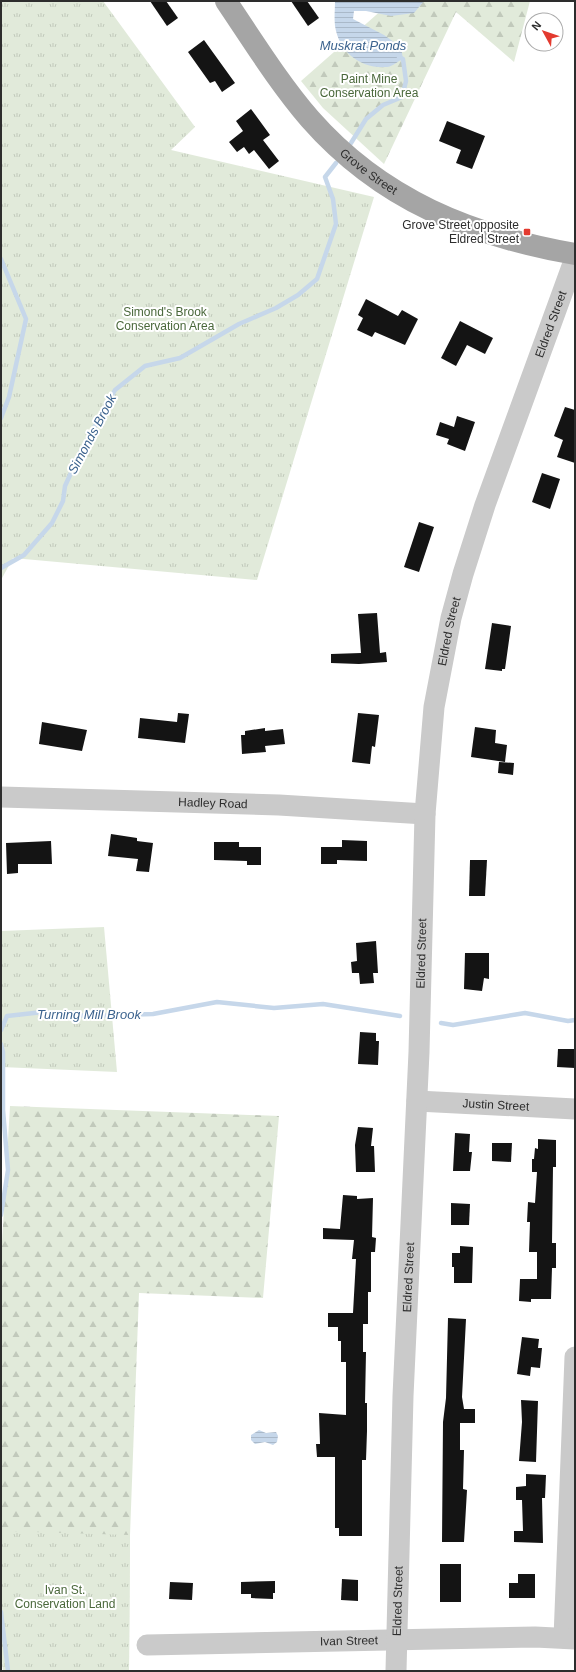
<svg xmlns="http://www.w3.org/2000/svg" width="576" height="1672" font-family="Arial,sans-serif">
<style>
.forest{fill:url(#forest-firs)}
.park{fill:url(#park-tufts)}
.water{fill:url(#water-rules)}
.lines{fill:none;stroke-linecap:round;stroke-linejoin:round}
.stream{stroke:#c6d7ea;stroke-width:4.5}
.building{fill:#141414}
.minor{stroke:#cacaca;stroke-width:21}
.major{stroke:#a5a5a5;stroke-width:22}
.poi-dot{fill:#e33a2f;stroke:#fff;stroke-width:1.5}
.labels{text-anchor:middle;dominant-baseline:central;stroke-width:4;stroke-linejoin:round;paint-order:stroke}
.park-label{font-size:12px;fill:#4a683b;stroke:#fff}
.street-label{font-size:12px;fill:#2d2d2d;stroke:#fff}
.poi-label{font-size:12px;fill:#2d2d2d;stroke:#fff;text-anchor:end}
.water-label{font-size:13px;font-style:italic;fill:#3c638e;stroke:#fff}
</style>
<defs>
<pattern id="forest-firs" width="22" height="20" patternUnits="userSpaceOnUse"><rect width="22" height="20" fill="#e1eada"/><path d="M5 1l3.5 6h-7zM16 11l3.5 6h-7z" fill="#c1c9bb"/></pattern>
<pattern id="park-tufts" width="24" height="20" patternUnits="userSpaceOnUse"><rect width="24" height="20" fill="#e1eada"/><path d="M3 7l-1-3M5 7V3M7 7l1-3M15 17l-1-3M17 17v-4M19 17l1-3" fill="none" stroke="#c1c9bb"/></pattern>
<pattern id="water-rules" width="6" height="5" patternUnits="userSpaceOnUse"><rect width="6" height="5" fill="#c6d7ea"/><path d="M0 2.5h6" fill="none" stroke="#aab9c9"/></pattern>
</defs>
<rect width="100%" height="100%" fill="#fff"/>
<g class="forest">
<polygon points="392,1 530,1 514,62 456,12 384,164 323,108 301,81"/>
<polygon points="10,1106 279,1116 263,1298 139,1293 130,1535 129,1671 3,1671 1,1645 1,1259"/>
</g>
<g class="park">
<polygon points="1,1 103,1 195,127 171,150 374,197 257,580 13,558 1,580"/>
<polygon points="104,927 117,1072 1,1067 1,931"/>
<polygon points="1,1531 130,1535 129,1671 3,1671 1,1645"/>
</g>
<g class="water">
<path d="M335 1H424L414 13 391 16 366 11H354L353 19 384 35 401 47 403 59C398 61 392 67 387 67 360 69 339 52 335 26 334 18 335 9 335 1Z"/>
<polygon points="259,1430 266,1433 276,1432 278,1436 277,1442 273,1445 265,1442 255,1444 251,1440 251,1435"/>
</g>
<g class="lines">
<g class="stream">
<polyline points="351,143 366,119 383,105 402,97 406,81 403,59 399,57"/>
<polyline points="1,259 26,319 9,397 1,418"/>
<polyline points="1,568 24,555 52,523 63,501 65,486 81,451 115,390 145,366 180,358 239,324 276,308 298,295 317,279 336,224 333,199 325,177 336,163"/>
<polyline points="441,1023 453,1025 525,1013 568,1021 575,1020"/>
<polyline points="1,1030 7,1016 43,1012 87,1016 153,1014 217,1002 274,1008 323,1004 400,1016"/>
<polyline points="1,1044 3,1052 3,1110 8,1170 1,1215"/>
<polyline points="1,1612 8,1671"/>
</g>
</g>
<g class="building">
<polygon points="150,1 166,1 178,18 167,26"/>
<polygon points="291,1 307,1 319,18 308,26"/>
<polygon points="204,40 235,83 222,92 215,81 210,83 188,52"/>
<polygon points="251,109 270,135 263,140 279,161 269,169 254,150 249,154 244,147 237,152 229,142 243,131 236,121"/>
<polygon points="447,121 485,136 472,169 456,163 461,150 439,141"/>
<polygon points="366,299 398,316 402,310 418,319 405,345 375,332 372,337 357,330 363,318 358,315"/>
<polygon points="460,321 493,338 485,354 467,345 456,366 441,358"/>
<polygon points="565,407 575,410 575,463 557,457 563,440 554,436"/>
<polygon points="457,416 475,422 465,451 447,444 449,439 436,435 440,422 454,427"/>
<polygon points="542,473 560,479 550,509 532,502"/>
<polygon points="419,522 434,527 419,572 404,567"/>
<polygon points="377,613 380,653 386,652 387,662 359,664 331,663 331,654 361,653 358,614"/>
<polygon points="492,623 511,626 505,669 502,669 502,671 485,669"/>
<polygon points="178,713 189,714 185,743 138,738 140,718 177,722"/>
<polygon points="358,713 379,715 375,747 372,746 370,764 352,762"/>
<polygon points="42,722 87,730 82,751 39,744"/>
<polygon points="475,727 496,730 495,743 507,745 505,762 471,757"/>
<polygon points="265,728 265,731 283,729 285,744 265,746 266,752 242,754 241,735 245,735 245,731"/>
<polygon points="499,762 514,763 513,775 498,773"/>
<polygon points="111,834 137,838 137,841 153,843 149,872 136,871 138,859 108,856"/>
<polygon points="342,840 367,841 367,861 337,860 337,864 321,864 321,847 342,847"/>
<polygon points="51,841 52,864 18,864 18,873 7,874 6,843"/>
<polygon points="214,842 239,842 239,847 261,847 261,865 247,865 247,861 214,860"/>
<polygon points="470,860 487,860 485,896 469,896"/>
<polygon points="376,941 378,973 373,973 374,983 360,984 359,973 352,973 351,962 357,961 356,943"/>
<polygon points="465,953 489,953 489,979 484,978 482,991 464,989"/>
<polygon points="360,1032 376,1033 376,1041 379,1041 378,1065 358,1064"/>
<polygon points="558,1049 575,1049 575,1068 557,1067"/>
<polygon points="358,1127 373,1128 371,1146 374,1146 375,1172 356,1172 355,1145"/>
<polygon points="455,1133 470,1134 469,1152 472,1152 470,1171 453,1171"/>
<polygon points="538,1139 556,1140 556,1167 553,1167 552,1243 556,1243 556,1268 552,1268 551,1299 531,1299 531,1302 519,1301 520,1279 537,1279 537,1252 529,1252 530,1222 527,1222 528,1202 535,1203 537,1172 532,1172 532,1159 534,1159 535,1148 538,1149"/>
<polygon points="492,1143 512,1143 511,1162 492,1161"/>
<polygon points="343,1195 357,1196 357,1199 373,1198 372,1237 376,1238 375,1252 371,1252 371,1292 368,1292 368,1324 363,1324 363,1352 366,1352 365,1403 367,1403 367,1431 366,1460 362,1460 362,1536 339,1536 339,1528 335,1528 335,1457 317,1457 316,1444 320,1444 319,1413 346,1415 346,1362 341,1362 341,1341 338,1341 338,1327 328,1327 328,1313 353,1313 356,1259 352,1259 354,1240 323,1239 323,1228 340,1229"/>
<polygon points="451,1203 470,1204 469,1225 451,1225"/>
<polygon points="460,1246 473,1247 472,1283 454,1283 454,1267 452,1267 452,1253 460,1253"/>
<polygon points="448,1318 466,1319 462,1397 464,1409 475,1409 475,1423 460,1423 460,1450 464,1450 463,1489 467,1490 464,1542 442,1542 443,1422 446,1398"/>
<polygon points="522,1337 539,1339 538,1348 542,1348 540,1368 531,1367 530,1376 517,1374"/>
<polygon points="521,1400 538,1401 536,1462 519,1461 522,1422"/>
<polygon points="526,1474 546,1475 545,1498 542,1498 543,1543 514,1542 514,1531 523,1531 522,1500 516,1500 516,1487 526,1486"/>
<rect x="440" y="1564" width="21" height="38"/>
<polygon points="518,1574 535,1574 535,1598 509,1598 509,1583 518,1583"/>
<polygon points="342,1579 358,1580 358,1601 341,1600"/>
<polygon points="275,1581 275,1593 273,1593 273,1599 251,1598 251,1594 241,1594 241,1582"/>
<polygon points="170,1582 193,1583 192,1600 169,1599"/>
</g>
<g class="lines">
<g class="minor">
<path id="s1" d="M1 797 279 805 425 814"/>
<path id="s2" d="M417 1101 575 1109"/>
<polyline points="564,1638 575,1357"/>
<path id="s3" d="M147 1645 535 1637 575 1639"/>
<path id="s4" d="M396 1671 403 1396 419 1052 425 814 434 707 451 618 463 574 485 505 575 258"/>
</g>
<path class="major" id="s5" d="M226 1C253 41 279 83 310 119 381 200 472 236 575 254"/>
</g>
<rect class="poi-dot" x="523" y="228" width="8" height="8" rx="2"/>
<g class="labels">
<g class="park-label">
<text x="369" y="79">Paint Mine<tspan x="369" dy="14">Conservation Area</tspan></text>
<text x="165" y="312">Simond's Brook<tspan x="165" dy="14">Conservation Area</tspan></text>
<text x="65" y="1590">Ivan St.<tspan x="65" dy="14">Conservation Land</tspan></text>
</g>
<g class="street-label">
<text stroke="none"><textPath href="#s5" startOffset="224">Grove Street</textPath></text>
<text stroke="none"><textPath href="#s4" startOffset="1366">Eldred Street</textPath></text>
<text stroke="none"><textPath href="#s4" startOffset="1042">Eldred Street</textPath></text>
<text stroke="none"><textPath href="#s1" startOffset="212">Hadley Road</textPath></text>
<text stroke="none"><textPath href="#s4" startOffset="718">Eldred Street</textPath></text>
<text stroke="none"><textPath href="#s2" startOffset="79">Justin Street</textPath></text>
<text stroke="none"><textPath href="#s4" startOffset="394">Eldred Street</textPath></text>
<text stroke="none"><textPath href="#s4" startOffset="70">Eldred Street</textPath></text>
<text stroke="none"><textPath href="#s3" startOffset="202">Ivan Street</textPath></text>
</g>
<g class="poi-label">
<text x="519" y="225">Grove Street opposite<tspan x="519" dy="14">Eldred Street</tspan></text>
</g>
<g class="water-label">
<text x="363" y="45">Muskrat Ponds</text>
<text transform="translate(92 434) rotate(-62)">Simonds Brook</text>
<text x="89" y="1014">Turning Mill Brook</text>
</g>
</g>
<rect width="576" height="1672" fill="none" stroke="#2d2d2d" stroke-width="4"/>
<g transform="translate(544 32) rotate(310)"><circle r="19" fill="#ffffff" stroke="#ababab"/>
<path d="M0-3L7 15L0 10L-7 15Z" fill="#e33a2f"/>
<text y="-6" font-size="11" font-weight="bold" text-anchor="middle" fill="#2d2d2d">N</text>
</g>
</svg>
